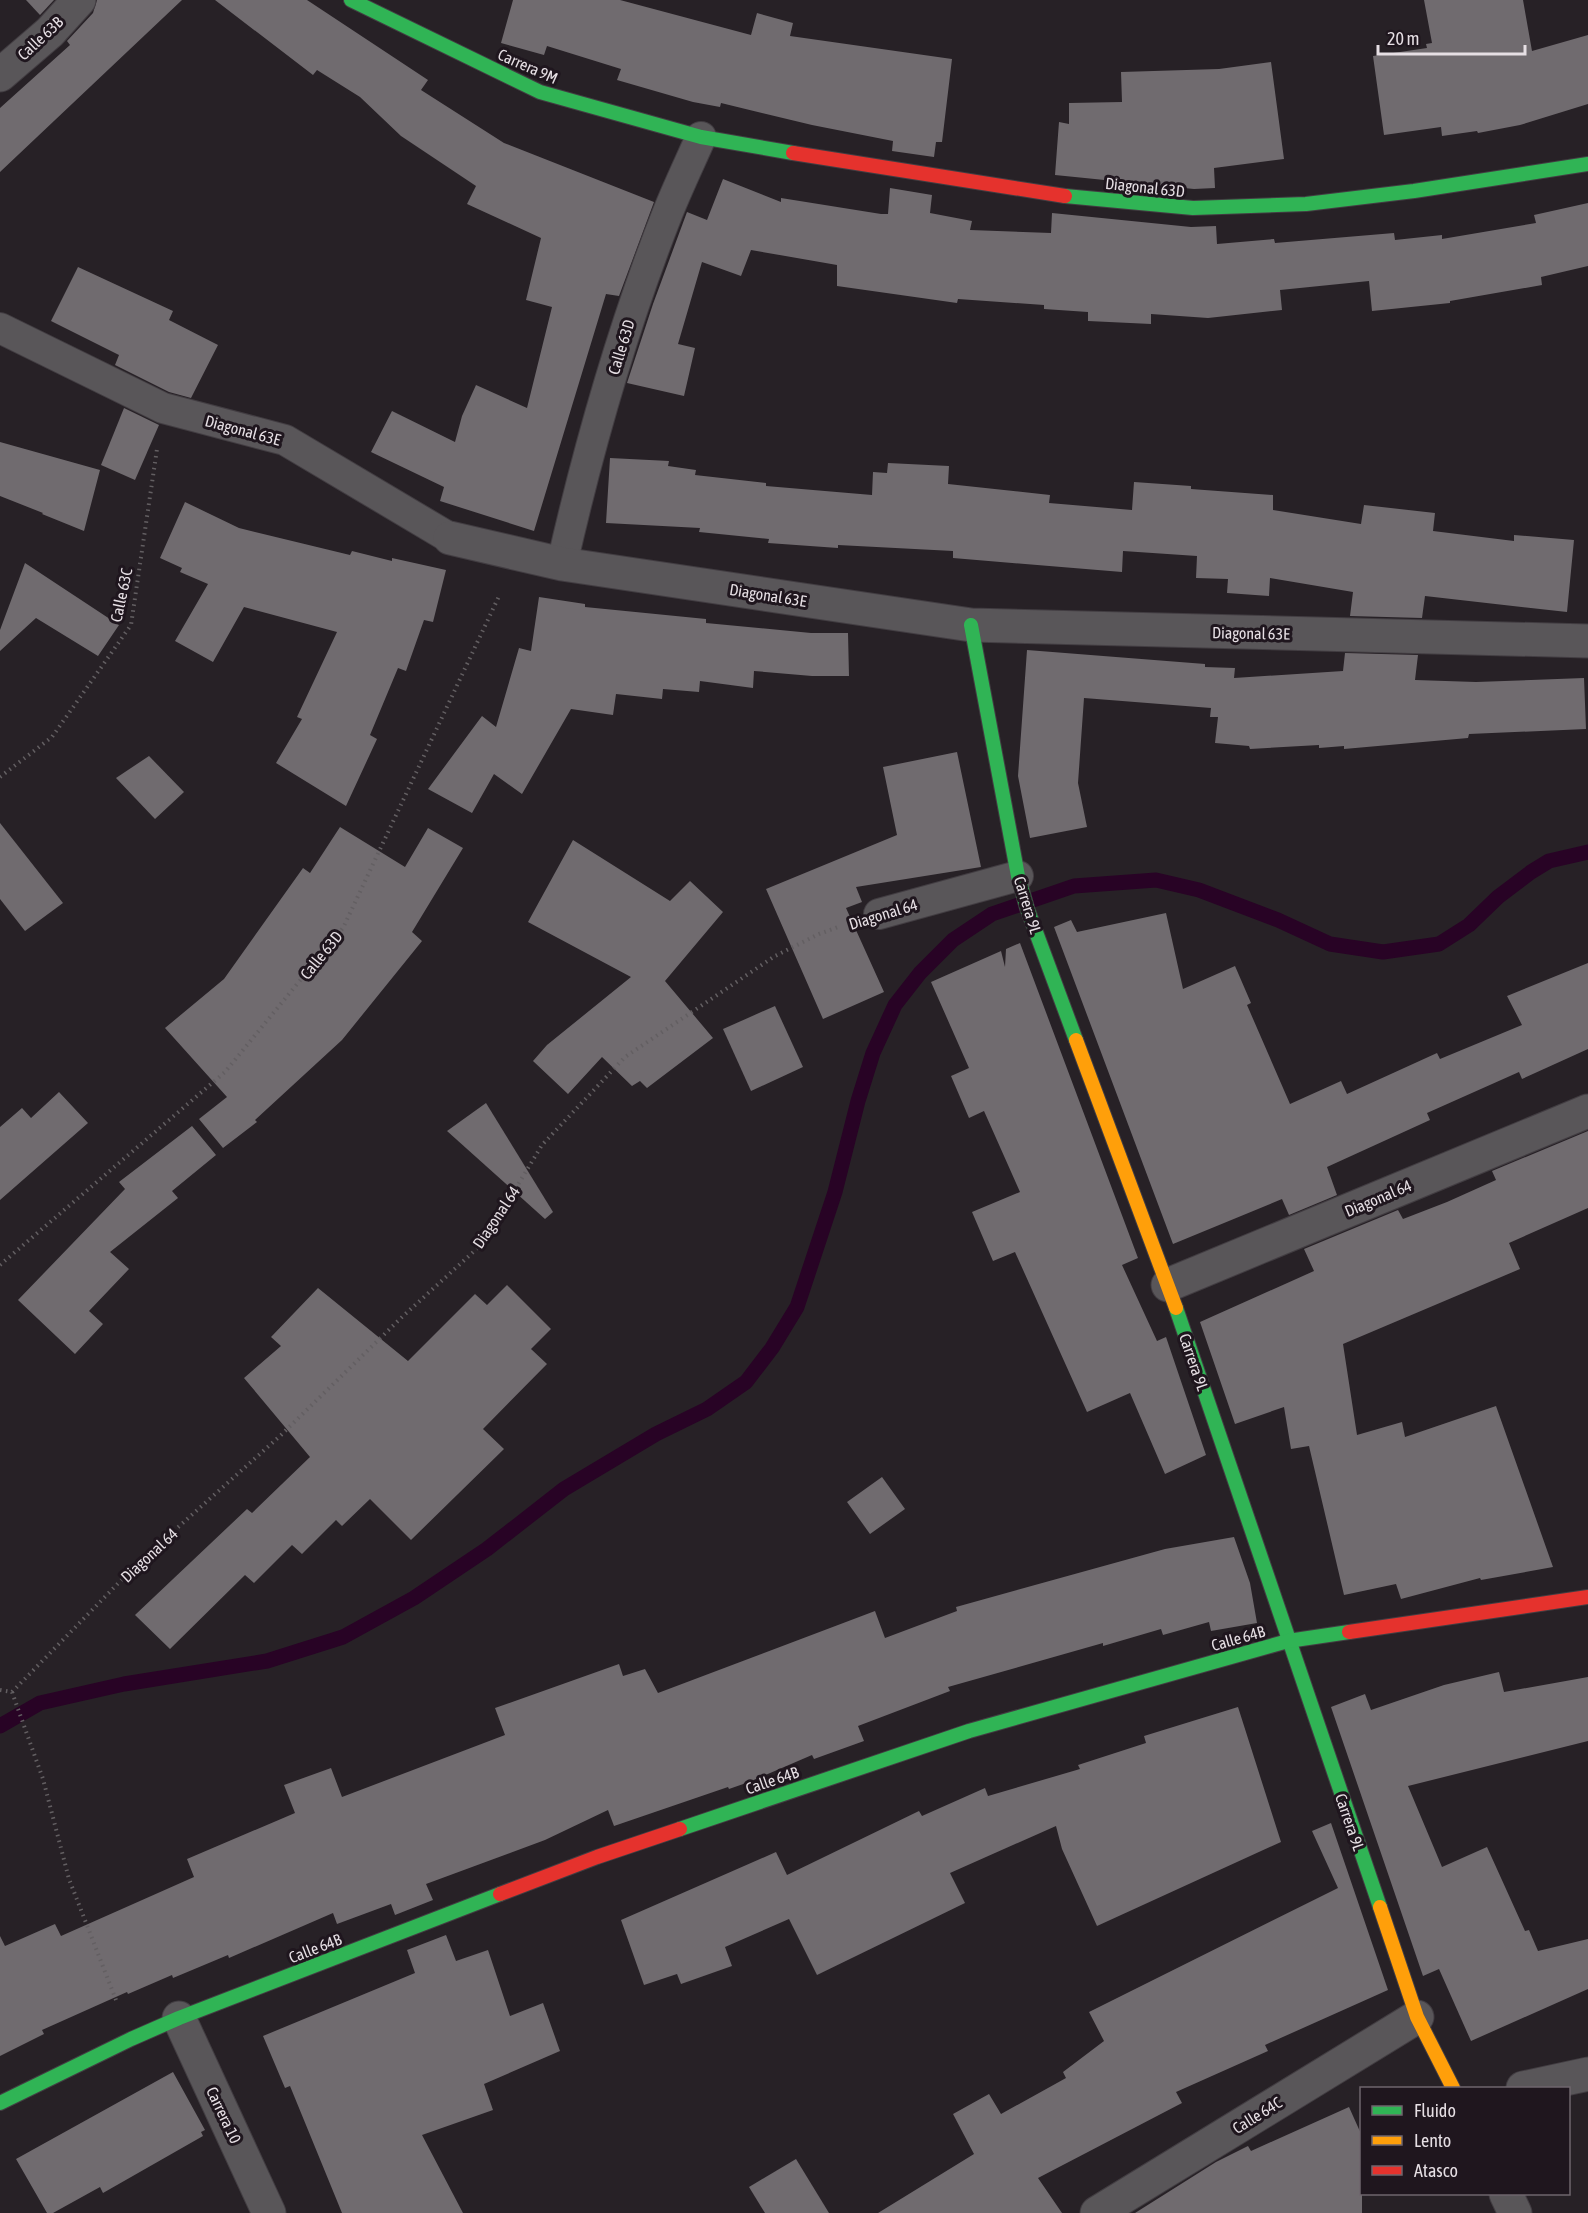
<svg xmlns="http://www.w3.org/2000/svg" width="1588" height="2213" font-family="'Asap Condensed',sans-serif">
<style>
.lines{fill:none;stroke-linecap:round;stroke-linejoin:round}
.stream{stroke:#280325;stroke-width:15}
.building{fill:#706b6f}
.lane-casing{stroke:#423d42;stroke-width:32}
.street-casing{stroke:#423d42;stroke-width:35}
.fast-casing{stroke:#423d42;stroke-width:16}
.slow-casing{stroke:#423d42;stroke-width:16}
.jam-casing{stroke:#423d42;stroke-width:16}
.path{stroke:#635f62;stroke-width:4;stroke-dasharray:1.5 4.5;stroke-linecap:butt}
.lane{stroke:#595659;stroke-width:30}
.street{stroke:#595659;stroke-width:33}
.fast{stroke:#30b455;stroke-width:14}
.slow{stroke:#ff9f0a;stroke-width:14}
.jam{stroke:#e5322d;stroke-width:14}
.labels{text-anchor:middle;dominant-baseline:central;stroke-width:6;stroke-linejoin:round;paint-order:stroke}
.street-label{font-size:16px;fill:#e6dfe4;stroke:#1f161e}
</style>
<rect width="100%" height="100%" fill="#272126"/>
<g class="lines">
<polyline class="stream" points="0,1726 40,1703 124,1684 267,1661 343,1637 414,1598 487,1549 564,1489 656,1434 707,1409 746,1382 772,1348 797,1307 835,1192 858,1101 873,1053 895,1005 920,973 953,940 992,914 1074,886 1156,880 1199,890 1278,920 1330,944 1383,952 1439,944 1469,925 1498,897 1531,872 1549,861 1588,852"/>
</g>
<g class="building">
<polygon points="26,0 54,0 40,15"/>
<polygon points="97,0 182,0 0,172 0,108 70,45 67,41 93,13"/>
<polygon points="215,0 307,0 428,80 421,90 504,143 654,202 619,296 606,294 534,531 440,501 444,487 371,452 392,411 455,442 462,416 476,385 527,408 552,307 526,300 541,238 467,204 476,186 401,136 360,97 317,70 313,75"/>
<polygon points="513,0 620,0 751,35 757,13 793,23 790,36 952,59 942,142 936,142 934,157 892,151 893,141 812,125 721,103 720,107 693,102 617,80 621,69 547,46 544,55 501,43"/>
<polygon points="1424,0 1523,0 1532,51 1588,35 1588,104 1520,125 1478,133 1477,131 1442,136 1441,127 1384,135 1373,56 1427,48 1426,44 1432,43"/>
<polygon points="1271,62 1284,159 1214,168 1215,188 1194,189 1055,175 1059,122 1069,124 1069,103 1122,102 1121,72 1219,69"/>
<polygon points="723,179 781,202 781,198 881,214 888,214 890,188 932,195 930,213 972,221 970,230 1051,233 1052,213 1191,227 1216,226 1217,244 1274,239 1275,243 1394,233 1395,240 1442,235 1442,239 1536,223 1534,215 1588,203 1588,266 1541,277 1542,285 1450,301 1450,303 1372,311 1369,281 1280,290 1282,310 1208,318 1151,314 1151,324 1088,321 1088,312 1044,309 1044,305 958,299 957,303 837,286 837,265 751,250 741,276 702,262 678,344 695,348 684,396 627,383 653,304 687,212 707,220"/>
<polygon points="78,267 173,311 169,320 218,345 191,398 169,392 115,365 119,355 51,321"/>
<polygon points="124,408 159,425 135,480 101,465"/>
<polygon points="0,442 100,470 84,531 42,514 43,513 0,496"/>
<polygon points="610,458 669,461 668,466 696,470 695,475 766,483 766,486 872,495 873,472 887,473 888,463 949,466 948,484 1050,495 1049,503 1132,510 1134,482 1191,486 1191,489 1273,495 1273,510 1361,524 1364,505 1435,513 1433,531 1514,541 1514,535 1574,540 1567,612 1425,596 1422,618 1350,616 1353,592 1270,578 1269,596 1227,593 1228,579 1196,578 1197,556 1123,551 1122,572 953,558 953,551 838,545 838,548 768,543 769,539 699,532 700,528 606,523"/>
<polygon points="185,502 239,528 350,555 352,551 392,561 392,558 446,570 433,622 424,620 406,671 398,668 370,735 377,739 346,806 276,763 302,719 297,717 337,632 244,607 213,662 175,641 208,584 180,572 182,568 160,558"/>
<polygon points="25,563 119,625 98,656 36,618 0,651 0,630"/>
<polygon points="539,597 585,604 585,607 706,619 706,623 811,633 848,633 849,676 812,676 754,671 753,688 700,681 699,692 663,689 662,699 616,694 613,715 571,709 522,794 494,774 472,813 428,789 482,716 496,727 519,648 531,651"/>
<polygon points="1027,650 1205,664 1205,667 1235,668 1234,678 1343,671 1345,653 1418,655 1415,680 1476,682 1584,678 1586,729 1469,734 1468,738 1344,749 1344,746 1319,748 1319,745 1250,749 1249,746 1215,743 1218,717 1210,717 1211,708 1084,698 1078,783 1087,827 1030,838 1018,776"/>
<polygon points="957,752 981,867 856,887 862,902 846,908 884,992 823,1019 766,889 897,835 883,767"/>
<polygon points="149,756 184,792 155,819 116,778"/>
<polygon points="0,823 63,903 25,931 0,899"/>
<polygon points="340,827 405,867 428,828 463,848 412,932 422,941 342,1040 255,1120 257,1122 223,1148 199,1119 227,1097 165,1028 224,979 303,868 310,873"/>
<polygon points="573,840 670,901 690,881 723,912 665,981 713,1038 647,1088 640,1081 632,1086 602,1057 568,1094 533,1061 547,1045 631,977 528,922"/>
<polygon points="1166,913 1183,989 1235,966 1251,1003 1247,1005 1290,1104 1341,1081 1347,1094 1437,1053 1440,1059 1522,1025 1507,996 1588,963 1588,1049 1522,1079 1519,1072 1427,1113 1430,1120 1327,1167 1337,1195 1289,1215 1282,1199 1173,1244 1054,927 1071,920 1077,932"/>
<polygon points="1020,943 1138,1258 1122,1265 1157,1341 1166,1337 1206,1455 1165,1474 1130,1393 1087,1412 1015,1252 993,1261 972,1212 1020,1192 984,1111 969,1118 951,1076 969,1068 931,982 1001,951 1005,967 1006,949"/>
<polygon points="775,1006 803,1067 751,1091 723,1029"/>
<polygon points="59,1092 88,1123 0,1200 0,1127 22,1108 31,1118"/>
<polygon points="486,1103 553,1212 545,1219 447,1131"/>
<polygon points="192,1126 216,1155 172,1191 178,1198 110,1252 129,1269 89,1311 103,1324 75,1354 18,1300 125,1189 119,1182"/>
<polygon points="1588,1131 1588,1208 1509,1243 1520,1269 1343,1344 1357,1435 1402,1422 1405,1437 1496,1406 1553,1567 1481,1580 1480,1578 1401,1599 1396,1584 1344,1595 1309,1446 1291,1449 1284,1407 1235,1424 1200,1322 1314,1271 1304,1249 1398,1210 1403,1219 1447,1202 1496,1180 1492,1171"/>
<polygon points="507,1285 551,1329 531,1349 547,1364 483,1429 504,1449 411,1540 370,1499 342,1526 336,1520 302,1554 292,1545 254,1583 245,1575 170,1649 135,1615 247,1509 252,1513 310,1457 244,1378 281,1346 271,1337 318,1288 408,1361 475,1294 487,1305"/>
<polygon points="882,1477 905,1509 870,1534 847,1502"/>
<polygon points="1234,1537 1250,1583 1257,1623 1211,1631 1209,1622 1163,1635 1161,1629 1103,1646 1103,1643 948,1687 950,1691 858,1726 864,1741 814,1759 812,1755 749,1782 729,1789 728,1787 614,1826 608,1810 545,1840 426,1884 433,1900 395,1915 391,1904 337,1924 333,1913 229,1958 228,1955 173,1978 172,1975 128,1994 127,1992 42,2030 44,2034 0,2056 0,1936 5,1946 55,1924 61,1936 194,1877 187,1859 295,1813 284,1785 331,1768 342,1797 505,1735 495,1708 619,1664 623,1676 645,1669 658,1693 875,1611 885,1638 957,1611 956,1607 1165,1549"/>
<polygon points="1499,1672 1504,1692 1588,1677 1588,1741 1408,1786 1442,1867 1487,1847 1525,1931 1529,1930 1538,1951 1588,1939 1588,1989 1471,2041 1439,1969 1423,1976 1331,1707 1365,1694 1371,1710 1444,1685"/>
<polygon points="1238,1707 1281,1842 1097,1926 1062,1849 1056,1826 950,1873 965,1903 817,1975 789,1919 725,1947 732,1966 681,1984 677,1974 644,1985 621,1920 776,1852 787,1875 919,1811 922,1816 985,1788 988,1796 1080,1769 1078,1765 1146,1743 1144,1736"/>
<polygon points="1331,1823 1388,1990 1265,2045 1268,2051 1176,2092 1182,2103 1038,2178 1062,2213 878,2213 974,2154 953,2114 989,2094 1001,2114 1066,2078 1063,2072 1104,2041 1089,2012 1338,1888 1312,1831"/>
<polygon points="446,1935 456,1961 488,1950 510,2016 543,2003 560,2051 484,2084 493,2110 422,2135 463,2213 342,2213 290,2086 285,2088 263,2036 415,1973 407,1950"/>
<polygon points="173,2072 205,2130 201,2132 203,2136 103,2193 100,2187 53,2213 47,2213 16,2159"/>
<polygon points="1349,2107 1362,2136 1362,2213 1135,2213 1216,2162 1248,2146 1251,2151"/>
<polygon points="796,2159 829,2213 765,2213 749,2187"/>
</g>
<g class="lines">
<defs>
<g id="lane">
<polyline points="0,328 163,408 285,440 450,538"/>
<path d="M562 564C589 445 623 326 668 212 678 187 690 162 701 137"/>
<polyline points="879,914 1018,876"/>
</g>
<g id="street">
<polyline points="0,75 50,32 79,0"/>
<polyline points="450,538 562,564 971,625 1588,641"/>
<polyline points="1168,1285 1588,1111"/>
<polyline points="179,2018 269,2213"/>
<polyline points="1523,2088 1588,2074"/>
<polyline points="1506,2194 1515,2213"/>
<polyline points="1097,2213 1417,2017"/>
</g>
<g id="fast">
<polyline points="351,0 540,92 701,137 793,153"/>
<polyline points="1065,196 1193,208 1306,204 1414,191 1588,164"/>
<polyline points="971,625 1018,876 1027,908 1076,1040"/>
<polyline points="1176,1308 1380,1907"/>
<polyline points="680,1829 969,1731 1288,1641 1349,1632"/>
<polyline points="0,2103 131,2039 179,2018 500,1894"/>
</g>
<g id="slow">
<polyline points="1076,1040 1176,1308"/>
<polyline points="1380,1907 1417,2017 1453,2088"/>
</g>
<g id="jam">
<polyline points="793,153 1065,196"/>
<polyline points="1349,1632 1588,1597"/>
<polyline points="500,1894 597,1857 680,1829"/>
</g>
</defs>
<use href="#lane" class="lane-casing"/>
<use href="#street" class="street-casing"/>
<use href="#fast" class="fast-casing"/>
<use href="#slow" class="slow-casing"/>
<use href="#jam" class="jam-casing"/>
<g class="path">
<polyline points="0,777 52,737 131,625 157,449"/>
<polyline points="0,1265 225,1072 343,928 500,594"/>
<polyline points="0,1690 12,1692"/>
<polyline points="12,1692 137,1564 281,1435 401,1318 482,1244 542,1145 625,1057 775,956 819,934 841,926"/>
<polyline points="12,1692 43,1779 69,1879 116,2000"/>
</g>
<use href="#lane" class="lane"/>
<use href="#street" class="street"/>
<use href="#fast" class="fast"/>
<use href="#slow" class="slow"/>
<use href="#jam" class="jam"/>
</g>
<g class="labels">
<g class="street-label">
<text transform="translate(40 38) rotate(-43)">Calle 63B</text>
<text transform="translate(528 66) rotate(24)">Carrera 9M</text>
<text transform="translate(1145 187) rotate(6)">Diagonal 63D</text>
<text transform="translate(621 347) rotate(-73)">Calle 63D</text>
<text transform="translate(243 430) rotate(15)">Diagonal 63E</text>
<text transform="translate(121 595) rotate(-78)">Calle 63C</text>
<text transform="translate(768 595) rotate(9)">Diagonal 63E</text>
<text transform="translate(1251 633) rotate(1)">Diagonal 63E</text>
<text transform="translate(1028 905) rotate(73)">Carrera 9L</text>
<text transform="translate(883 914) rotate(-17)">Diagonal 64</text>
<text transform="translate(321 955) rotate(-51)">Calle 63D</text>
<text transform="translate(1378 1198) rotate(-23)">Diagonal 64</text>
<text transform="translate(496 1217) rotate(-56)">Diagonal 64</text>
<text transform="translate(1194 1362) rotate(71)">Carrera 9L</text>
<text transform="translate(149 1555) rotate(-43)">Diagonal 64</text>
<text transform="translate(1238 1638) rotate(-16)">Calle 64B</text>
<text transform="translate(772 1780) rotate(-19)">Calle 64B</text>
<text transform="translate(1350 1822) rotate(71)">Carrera 9L</text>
<text transform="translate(315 1948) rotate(-21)">Calle 64B</text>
<text transform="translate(224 2115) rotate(65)">Carrera 10</text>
<text transform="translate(1257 2115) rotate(-32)">Calle 64C</text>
</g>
</g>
<rect x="1360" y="2087" width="210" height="108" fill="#1f161e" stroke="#6f666d" stroke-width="1.5"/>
<rect x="1372" y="2106" width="30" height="9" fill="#30b455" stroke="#6f666d" stroke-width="1.5"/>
<text x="1414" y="2117" font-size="18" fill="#e6dfe4">Fluido</text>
<rect x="1372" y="2136" width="30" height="9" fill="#ff9f0a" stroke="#6f666d" stroke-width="1.5"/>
<text x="1414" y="2147" font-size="18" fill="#e6dfe4">Lento</text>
<rect x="1372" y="2166" width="30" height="9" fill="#e5322d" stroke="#6f666d" stroke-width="1.5"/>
<text x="1414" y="2177" font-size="18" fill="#e6dfe4">Atasco</text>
<path d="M1378 45v9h147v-9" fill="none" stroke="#e6dfe4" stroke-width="3"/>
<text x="1387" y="45" font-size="18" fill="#e6dfe4" stroke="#1f161e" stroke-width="4.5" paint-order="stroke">20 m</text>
</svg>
